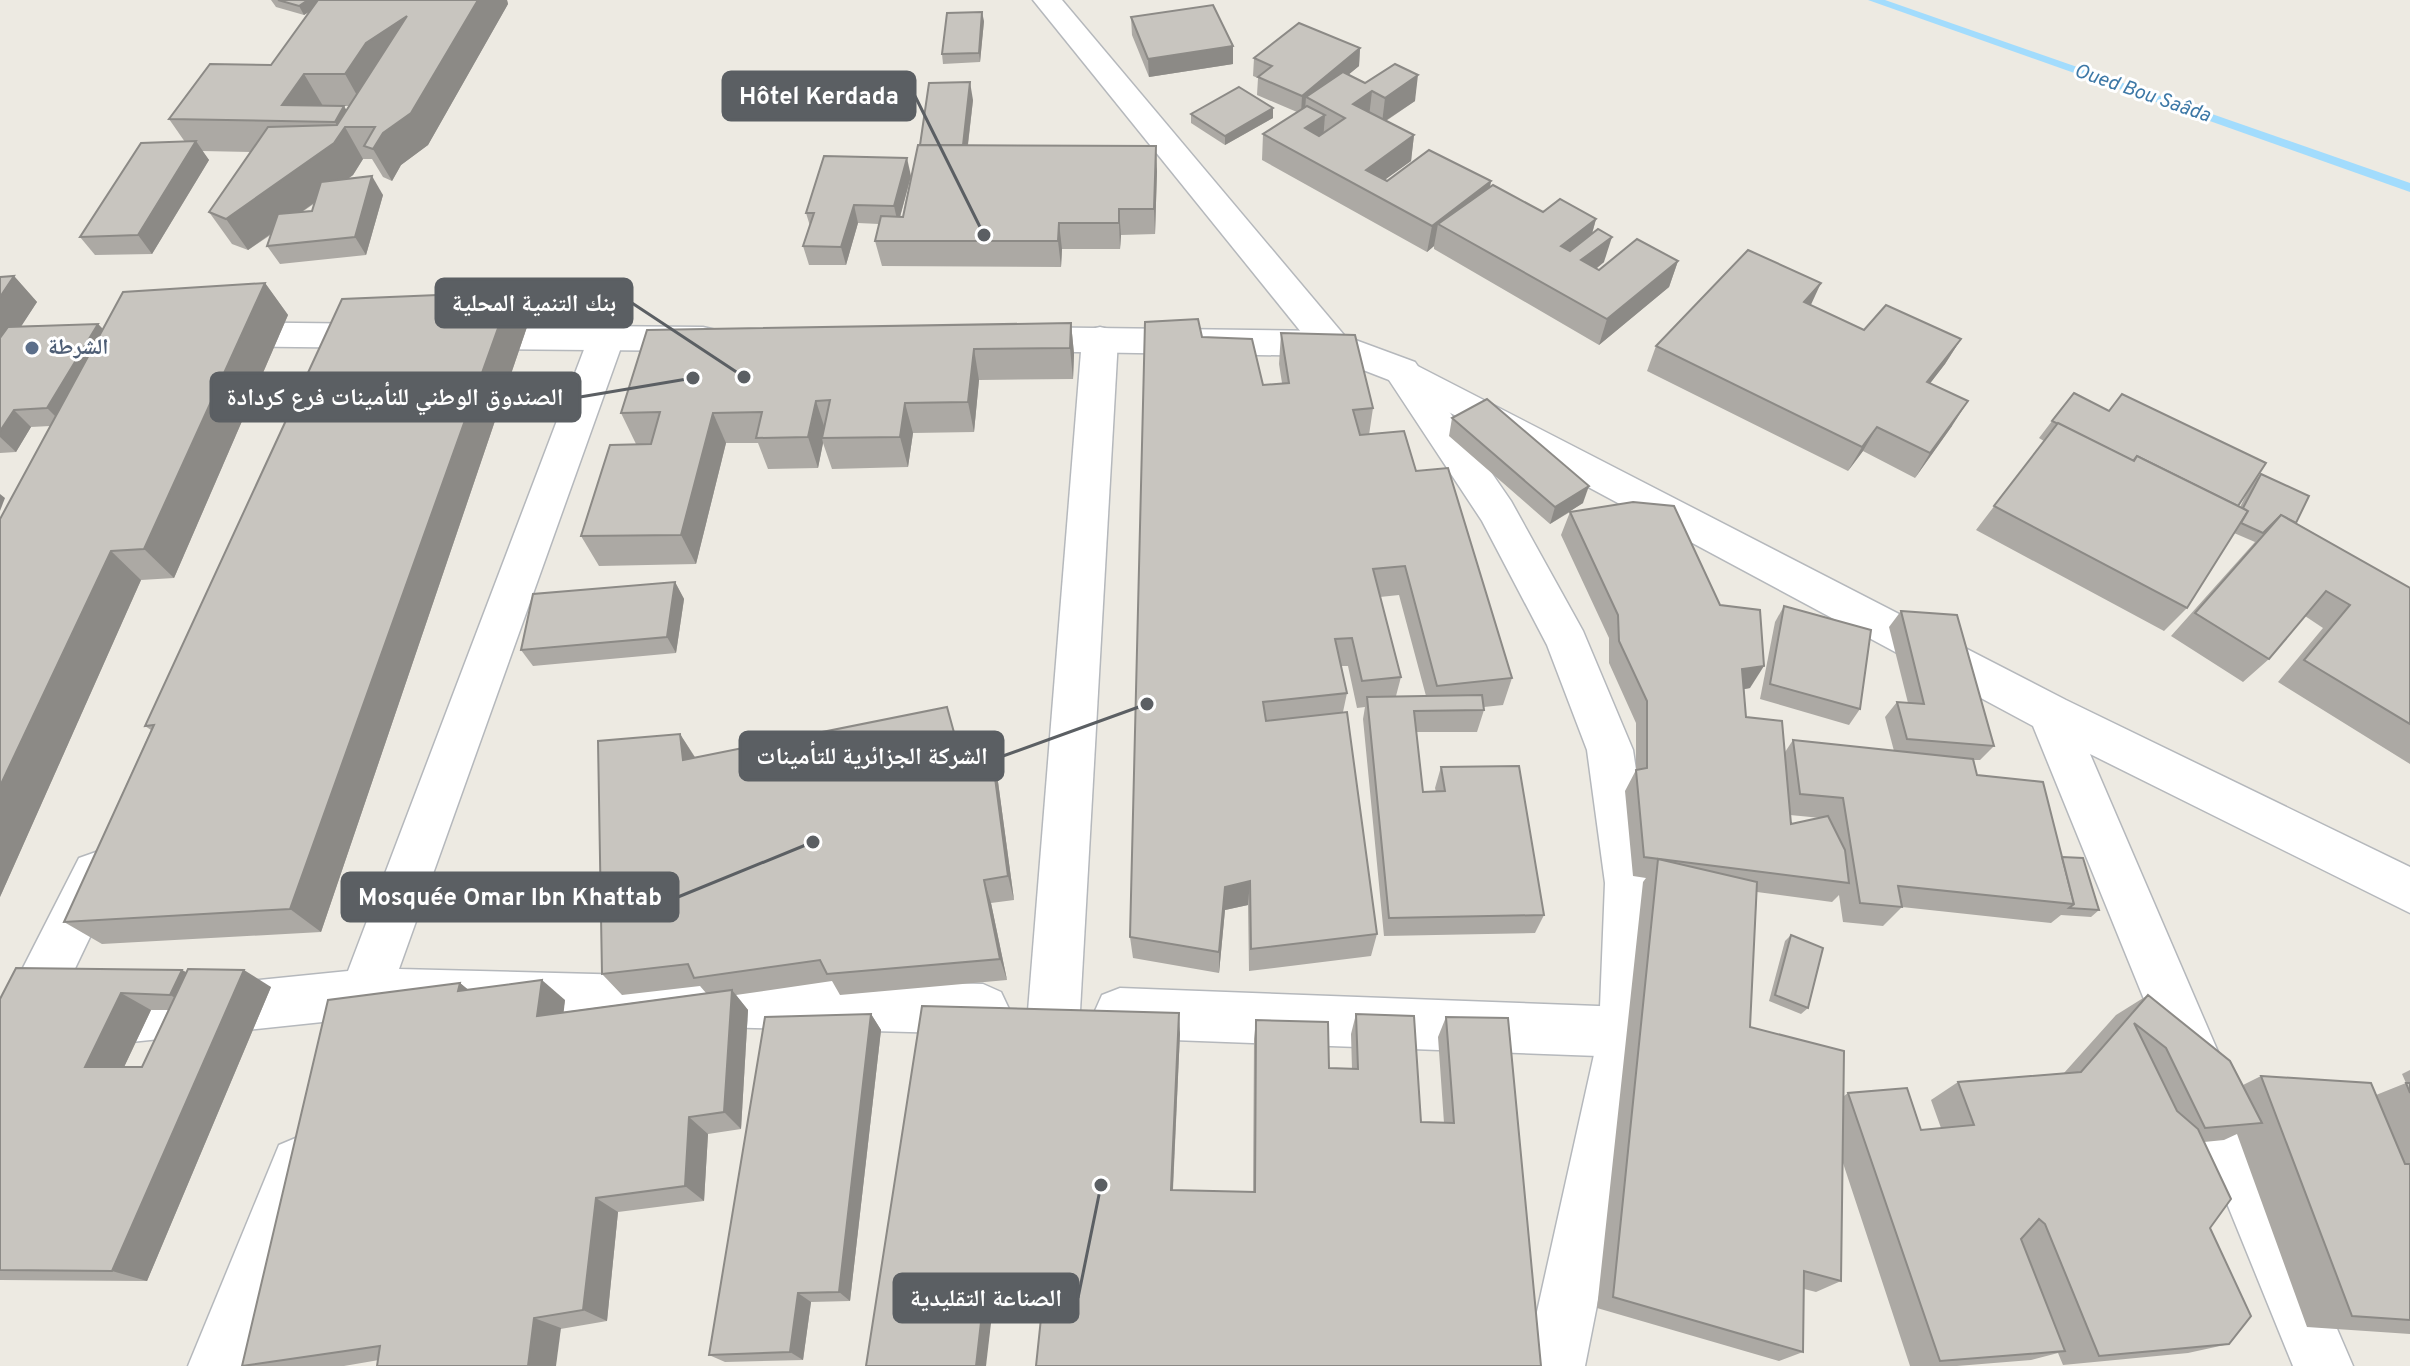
<svg xmlns="http://www.w3.org/2000/svg" width="2410" height="1366" font-family="Overpass,'Noto Naskh Arabic',sans-serif">
<style>
.lines{fill:none;stroke-linecap:round;stroke-linejoin:round}
.stream{fill:#a2dcfd;fill-rule:evenodd}
.minor-casing{stroke:#b5b8bc;stroke-width:3}
.tertiary-casing{stroke:#b5b8bc;stroke-width:3}
.minor{fill:#fff;fill-rule:evenodd}
.tertiary{fill:#fff;fill-rule:evenodd}
.wall{fill:#aca9a4;fill-rule:evenodd}
.shaded-wall{fill:#8c8a86}
.building{fill:#c8c5bf;stroke:#8c8a86;stroke-width:2}
.service-dot{fill:#5c6f8a;stroke:#fff;stroke-width:3}
.labels{text-anchor:middle;dominant-baseline:central;stroke-width:6;stroke-linejoin:round;paint-order:stroke}
.far-water-label{font-size:20px;font-style:italic;fill:#3d78a6;stroke:#fff}
.service-label{font-size:22px;font-weight:bold;fill:#4e5e75;stroke:#fff;text-anchor:start}
.leader{fill:none;stroke:#5b5f63;stroke-width:3}
.callout-dot{fill:#5b5f63;stroke:#fff;stroke-width:3}
.callout{fill:#5b5f63;stroke:#5b5f63;stroke-width:3}
.callout-label{font-size:24px;text-anchor:middle;font-weight:bold;fill:#fff}
</style>
<rect width="100%" height="100%" fill="#edeae2"/>
<g class="lines">
<polygon class="stream" points="1868,0 1885,0 2410,183 2410,192"/>
<defs>
<g id="minor">
<polygon points="1033,0 1062,0 1344,335 1349,344 1344,353 1331,357 1318,353"/>
<polygon points="606,327 619,330 624,339 399,969 983,984 1001,992 1009,1009 1001,1026 983,1034 382,1018 374,1036 356,1043 338,1036 332,1021 35,1052 19,1087 0,1095 0,1006 4,1005 79,858 96,852 113,858 120,874 60,1000 348,971 588,339 593,330"/>
<polygon points="1100,327 1113,330 1118,339 1080,1011 1072,1029 1054,1036 1036,1029 1028,1011 1082,339 1087,330"/>
<polygon points="1402,358 2066,700 2410,867 2410,913 2090,754 2353,1366 2293,1366 2033,726 1389,380 1383,371 1389,362"/>
<polygon points="1120,988 1625,1007 1643,1014 1651,1032 1643,1050 1625,1057 1120,1038 1102,1031 1094,1013 1102,995"/>
<polygon points="298,1137 317,1145 325,1164 248,1366 188,1366 279,1145"/>
</g>
<g id="tertiary">
<polygon points="220,322 383,324 396,327 401,336 396,345 383,348 220,346 207,343 202,334 207,325"/>
<polygon points="464,325 703,327 716,330 721,339 716,348 703,351 464,349 451,346 446,337 451,328"/>
<polygon points="1012,327 1331,331 1415,362 1511,501 1583,631 1633,750 1653,883 1651,1032 1585,1366 1525,1366 1599,1032 1605,883 1587,750 1547,645 1482,521 1389,380 1327,356 1012,351 999,348 994,339 999,330"/>
</g>
</defs>
<use href="#minor" class="minor-casing"/>
<use href="#tertiary" class="tertiary-casing"/>
<use href="#minor" class="minor"/>
<use href="#tertiary" class="tertiary"/>
</g>
<g class="wall">
<path d="M271 0H507L508 4 428 145 401 165 392 181 383 177 372 159H363L353 175 348 179 383 195 366 255 280 264 267 246 272 234 248 250 232 244 209 212 251 152 202 151 209 160 152 254 95 255 80 237 185 142 169 119 271 65 309 12 304 15 276 7ZM323 106H350L347 110ZM315 203 312 211 302 212Z"/>
<polygon points="1131,17 1233,46 1233,64 1149,77 1132,35"/>
<polygon points="984,21 980,62 943,64 942,54"/>
<polygon points="1360,48 1359,66 1348,75 1365,83 1415,101 1386,121 1414,135 1411,161 1384,180 1387,181 1491,181 1490,187 1543,212 1596,219 1592,234 1604,262 1596,269 1599,270 1678,261 1669,287 1599,345 1434,249 1434,246 1427,252 1262,160 1263,134 1297,112 1257,95 1258,78 1253,76 1254,58"/>
<polygon points="973,100 968,145 1157,171 1155,234 1121,235 1120,249 1062,249 1061,267 882,266 875,241 879,224 858,223 846,265 809,265 803,246 810,226 806,213 911,176 900,217 903,217 920,145"/>
<polygon points="1191,114 1273,118 1225,145 1191,123"/>
<polygon points="14,276 37,302 21,326 98,324 103,329 265,283 288,315 174,578 141,580 0,897 50,426 31,427 16,452 0,453 0,277"/>
<polygon points="511,292 528,324 321,932 102,944 64,922 151,730 145,726"/>
<polygon points="1810,305 1864,330 1961,339 1945,364 1930,383 1952,426 1915,478 1863,451 1848,471 1647,371 1656,346"/>
<polygon points="1071,323 1074,354 1073,379 979,380 974,432 913,433 908,467 832,469 823,443 818,468 768,469 758,443 726,443 696,564 599,566 581,536 651,444 636,444 621,413"/>
<path d="M1281 333 1373 408 1369 435 1416 471 1512 678 1503 705 1484 707V710L1477 732H1416L1423 792H1436L1435 788 1441 767 1544 915 1535 933 1384 936 1363 719 1365 707 1357 708 1348 666H1341L1347 693 1343 712 1377 934 1371 956 1249 971 1248 905 1225 910 1219 973 1133 958 1130 937 1202 337 1263 385 1282 383 1279 364ZM1399 595 1426 696H1396L1401 677 1380 597Z"/>
<path d="M1452 418 1583 503 1570 511 1750 688 1744 689 1746 717 1785 752 1793 740 1894 751 1885 717 1897 702 1908 703 1889 627 1901 611 1994 746 1980 760H1974L1977 775 2062 857 2099 910 2091 917 2061 915 2051 923 1902 907 1883 926 1843 922 1839 895 1832 902 1757 892 1750 1027 1844 1096 1848 1093 1921 1130 1941 1128 1931 1100 1958 1082 2064 1073 2116 1015 2148 995 2243 1085 2261 1076 2376 1095 2406 1083 2402 1074 2410 1070V1334L2307 1327 2237 1134 2224 1140 2204 1142 2210 1228 2229 1344 2188 1353 2063 1365 2058 1353 2031 1360 1957 1366H1910L1843 1163 1841 1281 1816 1292 1804 1289 1803 1352 1779 1361 1597 1308 1643 882 1646 878 1633 876 1625 791 1636 770V723L1609 663V638L1561 535 1570 512 1550 524 1449 436ZM1790 815 1821 818 1791 824Z"/>
<path d="M2052 421 2255 480 2261 474 2296 523 2410 588V764L2278 682 2323 628 2305 616 2269 659 2243 682 2171 636 2255 542 2234 533 2187 608 2164 631 1976 530 2044 441 2039 438ZM2249 489 2240 507 2238 506Z"/>
<polygon points="675,582 684,599 676,653 533,666 521,650"/>
<polygon points="1784,606 1860,709 1849,725 1760,699 1775,622"/>
<polygon points="680,734 695,757 959,747 990,740 996,767 1014,900 991,903 1007,980 840,995 832,981 736,995 748,1010 741,1129 708,1134 704,1201 618,1212 607,1321 344,1366 242,1366 460,983 468,990 565,1000 563,1012 706,993 700,986 622,995 602,974"/>
<polygon points="1791,935 1808,1008 1801,1014 1769,1001 1785,941"/>
<path d="M182 970 186 972 271 987 147 1281 0 1280V999ZM151 1010H168L142 1067H124Z"/>
<polygon points="871,1014 881,1030 850,1301 811,1302 803,1360 725,1362 709,1355"/>
<polygon points="1356,1014 1421,1122 1444,1123 1438,1037 1446,1017 1541,1366 1044,1291 995,1289 866,1366 1180,1033 1173,1190 1253,1192 1254,1039 1256,1020 1329,1068 1352,1069 1351,1034"/>
</g>
<g class="shaded-wall">
<polygon points="308,0 327,0 304,15 299,6"/>
<polygon points="478,0 507,0 508,4 428,145 401,165 392,181 373,149 383,133"/>
<polygon points="982,12 984,21 980,62 979,53"/>
<polygon points="407,16 363,106 345,74 366,43"/>
<polygon points="1233,46 1233,64 1149,77 1148,59"/>
<polygon points="1360,48 1359,66 1315,102 1306,97 1305,111 1301,114 1302,96"/>
<polygon points="304,74 323,106 282,105"/>
<polygon points="1418,75 1415,101 1382,123 1385,98"/>
<polygon points="970,82 973,100 965,168 962,149"/>
<polygon points="1372,91 1369,117 1353,104"/>
<polygon points="344,106 357,127 345,127 363,159 353,175 248,250 226,219 341,132 335,122"/>
<polygon points="1273,108 1273,118 1225,145 1225,136"/>
<polygon points="1325,115 1323,141 1305,128"/>
<polygon points="1414,135 1411,161 1368,192 1366,170"/>
<polygon points="196,141 209,160 152,254 138,235"/>
<polygon points="1156,146 1157,171 1155,234 1154,209"/>
<polygon points="907,158 911,176 898,224 894,206"/>
<polygon points="372,176 383,195 366,255 355,237"/>
<polygon points="1491,181 1486,207 1438,224 1434,246 1427,252 1432,226"/>
<polygon points="854,205 858,223 846,265 841,247"/>
<polygon points="1119,209 1121,235 1120,249 1119,223"/>
<polygon points="1596,219 1589,244 1554,272 1561,246"/>
<polygon points="1059,223 1062,249 1061,267 1058,241"/>
<polygon points="1612,237 1604,262 1574,286 1581,260"/>
<polygon points="1678,261 1669,287 1599,345 1607,319"/>
<polygon points="14,276 37,302 0,359 0,297"/>
<polygon points="265,283 288,315 174,578 144,549"/>
<polygon points="1821,283 1809,309 1804,302"/>
<polygon points="511,292 528,324 321,932 290,909"/>
<polygon points="1071,323 1074,354 1073,379 1070,348"/>
<polygon points="98,324 114,341 65,426 47,408"/>
<polygon points="1961,339 1945,364 1912,407 1927,382"/>
<polygon points="974,349 979,380 974,432 968,402"/>
<polygon points="816,401 826,432 822,438 823,443 818,468 808,437"/>
<polygon points="1968,401 1952,426 1915,478 1930,453"/>
<polygon points="905,403 913,433 908,467 900,437"/>
<polygon points="14,410 31,427 16,452 0,437 0,431"/>
<polygon points="713,413 726,443 696,564 681,535"/>
<polygon points="1877,427 1863,451 1848,471 1862,447"/>
<polygon points="1589,486 1583,503 1550,524 1555,507"/>
<polygon points="0,494 5,498 0,511"/>
<polygon points="111,551 141,580 0,897 0,786"/>
<polygon points="675,582 684,599 676,653 667,637"/>
<polygon points="1764,666 1750,688 1729,692 1742,669"/>
<polygon points="680,734 697,761 683,760"/>
<polygon points="990,740 996,767 1014,900 1008,876"/>
<polygon points="984,880 991,903 1007,980 1000,959"/>
<polygon points="1250,881 1248,905 1225,910 1219,973 1219,952 1225,887"/>
<polygon points="182,970 210,987 199,1011 170,995"/>
<polygon points="244,970 271,987 147,1281 112,1271"/>
<polygon points="542,980 565,1000 561,1036 537,1016"/>
<polygon points="460,983 486,1004 458,991"/>
<polygon points="732,990 748,1010 741,1129 724,1112"/>
<polygon points="121,993 151,1010 117,1082 85,1067"/>
<polygon points="1179,1013 1180,1033 1172,1205 1171,1190"/>
<polygon points="871,1014 881,1030 850,1301 839,1292"/>
<polygon points="689,1117 708,1134 704,1201 685,1186"/>
<polygon points="596,1198 618,1212 607,1321 583,1310"/>
<polygon points="986,1278 995,1289 986,1366 976,1366"/>
<polygon points="798,1293 811,1302 803,1360 790,1352"/>
<polygon points="534,1318 561,1328 556,1366 528,1366"/>
</g>
<g class="building">
<polygon points="278,0 308,0 299,6"/>
<polygon points="318,0 478,0 411,113 383,133 373,149 364,146 375,127 345,127 334,143 226,219 209,212 268,127 337,125 407,16 366,43 345,74 304,74 282,105 344,106 335,122 169,119 210,64 271,65"/>
<polygon points="1213,5 1233,46 1148,59 1131,17"/>
<polygon points="982,12 979,53 942,54 947,13"/>
<polygon points="1299,23 1360,48 1302,96 1258,77 1272,66 1254,58"/>
<polygon points="1395,64 1418,75 1385,98 1372,91 1353,104 1414,135 1366,170 1387,181 1429,150 1491,181 1432,226 1263,134 1307,106 1325,115 1305,128 1319,136 1345,118 1306,97 1343,72 1365,83"/>
<polygon points="970,82 963,145 920,145 929,83"/>
<polygon points="1239,87 1273,108 1225,136 1191,114"/>
<polygon points="196,141 138,235 80,237 141,143"/>
<polygon points="918,145 1156,146 1154,209 1119,209 1119,223 1059,223 1058,241 875,241 881,216 903,217"/>
<polygon points="824,156 907,158 894,206 854,205 841,247 803,246 814,213 806,213"/>
<polygon points="372,176 355,237 267,246 278,214 312,211 321,182"/>
<polygon points="1493,185 1543,212 1560,199 1596,219 1561,246 1570,251 1598,229 1612,237 1581,260 1599,270 1637,239 1678,261 1607,319 1438,224"/>
<polygon points="1748,250 1821,283 1804,302 1864,330 1886,305 1961,339 1927,382 1968,401 1930,453 1877,427 1862,447 1656,346"/>
<polygon points="14,276 0,297 0,277"/>
<polygon points="265,283 144,549 111,551 0,786 0,519 123,292"/>
<polygon points="511,292 290,909 64,922 154,725 145,726 342,299"/>
<polygon points="1198,319 1202,337 1252,339 1263,385 1289,383 1281,333 1355,335 1373,408 1353,410 1360,435 1404,431 1416,471 1448,468 1512,678 1437,686 1405,566 1373,569 1401,677 1362,681 1352,638 1335,639 1347,693 1263,702 1266,721 1347,712 1377,934 1251,949 1250,881 1225,887 1219,952 1130,937 1145,322"/>
<polygon points="1071,323 1070,348 974,349 968,402 905,403 900,437 822,438 830,400 816,401 808,437 756,438 762,412 713,413 681,535 581,536 610,445 651,444 660,412 621,413 647,330"/>
<polygon points="98,324 47,408 14,410 0,431 0,338 8,327"/>
<polygon points="2074,393 2109,411 2122,394 2266,463 2238,506 2137,456 2133,461 2052,421"/>
<polygon points="1487,399 1589,486 1555,507 1452,418"/>
<polygon points="2058,423 2134,461 2137,456 2248,511 2187,608 1994,506"/>
<polygon points="2261,474 2309,496 2296,523 2281,515 2263,533 2241,523 2248,511 2243,508"/>
<polygon points="1633,502 1674,506 1720,605 1760,610 1764,666 1742,669 1746,717 1782,721 1791,824 1828,816 1845,850 1849,883 1644,857 1636,770 1647,768 1647,701 1619,641 1618,615 1570,512"/>
<polygon points="2281,515 2410,588 2410,724 2304,660 2350,605 2326,591 2269,659 2195,613"/>
<polygon points="675,582 667,637 521,650 533,594"/>
<polygon points="1784,606 1871,630 1860,709 1770,684"/>
<polygon points="1901,611 1957,615 1994,746 1907,739 1897,702 1924,704"/>
<polygon points="1482,695 1484,710 1414,711 1423,792 1445,791 1441,767 1519,766 1544,915 1389,918 1367,697"/>
<polygon points="947,707 958,747 990,740 1008,876 984,880 1000,959 827,974 820,960 694,978 688,964 602,974 598,741 680,734 683,760"/>
<polygon points="1793,740 1973,759 1977,775 2043,782 2074,904 1898,886 1902,907 1860,903 1843,798 1800,794"/>
<polygon points="2062,857 2083,858 2099,910 2069,908 2074,904"/>
<polygon points="1658,859 1757,882 1750,1027 1844,1051 1841,1281 1804,1271 1803,1352 1613,1297"/>
<polygon points="1791,935 1823,948 1808,1008 1775,995"/>
<polygon points="16,968 182,970 170,995 121,993 85,1067 142,1067 188,969 244,970 112,1271 0,1270 0,999"/>
<polygon points="542,980 537,1016 732,990 724,1112 689,1117 685,1186 596,1198 583,1310 534,1318 528,1366 377,1366 380,1346 242,1366 328,1000 460,983 458,991"/>
<polygon points="2148,995 2230,1061 2262,1123 2205,1128 2166,1048 2134,1023 2177,1111 2198,1129 2231,1199 2210,1228 2251,1316 2229,1344 2099,1356 2045,1224 2039,1219 2021,1239 2065,1351 1940,1361 1848,1093 1907,1088 1921,1130 1974,1125 1958,1082 2081,1072"/>
<polygon points="922,1006 1179,1013 1171,1190 1255,1192 1256,1020 1328,1022 1329,1068 1358,1069 1356,1014 1414,1016 1421,1122 1454,1123 1446,1017 1508,1018 1541,1366 1036,1366 1045,1280 986,1278 976,1366 866,1366"/>
<polygon points="871,1014 839,1292 798,1293 790,1352 709,1355 765,1017"/>
<polygon points="2261,1076 2371,1083 2405,1164 2410,1164 2410,1320 2352,1316"/>
<polygon points="2406,1083 2410,1083 2410,1093"/>
</g>
<circle class="service-dot" cx="32" cy="348" r="8"/>
<g class="labels">
<g class="far-water-label">
<text transform="translate(2142 94) rotate(19)">Oued Bou Saâda</text>
</g>
<g class="service-label">
<text x="48" y="348">الشرطة</text>
</g>
</g>
<path class="leader" d="M984 235L915 96M744 377L632 303M693 378L580 397M1147 704L1003 756M813 842L678 897M1101 1185L1078 1298"/>
<g class="callout-dot">
<circle cx="984" cy="235" r="8"/>
<circle cx="744" cy="377" r="8"/>
<circle cx="693" cy="378" r="8"/>
<circle cx="1147" cy="704" r="8"/>
<circle cx="813" cy="842" r="8"/>
<circle cx="1101" cy="1185" r="8"/>
</g>
<g class="callout">
<rect x="723" y="72" width="192" height="48" rx="8"/>
<rect x="436" y="279" width="196" height="48" rx="8"/>
<rect x="211" y="373" width="369" height="48" rx="8"/>
<rect x="740" y="732" width="263" height="48" rx="8"/>
<rect x="342" y="873" width="336" height="48" rx="8"/>
<rect x="894" y="1274" width="184" height="48" rx="8"/>
</g>
<g class="callout-label">
<text x="819" y="104">Hôtel Kerdada</text>
<text x="534" y="311">بنك التنمية المحلية</text>
<text x="395" y="405">الصندوق الوطني للنأمينات فرع كردادة</text>
<text x="872" y="764">الشركة الجزائرية للتأمينات</text>
<text x="510" y="905">Mosquée Omar Ibn Khattab</text>
<text x="986" y="1306">الصناعة التقليدية</text>
</g>
</svg>
